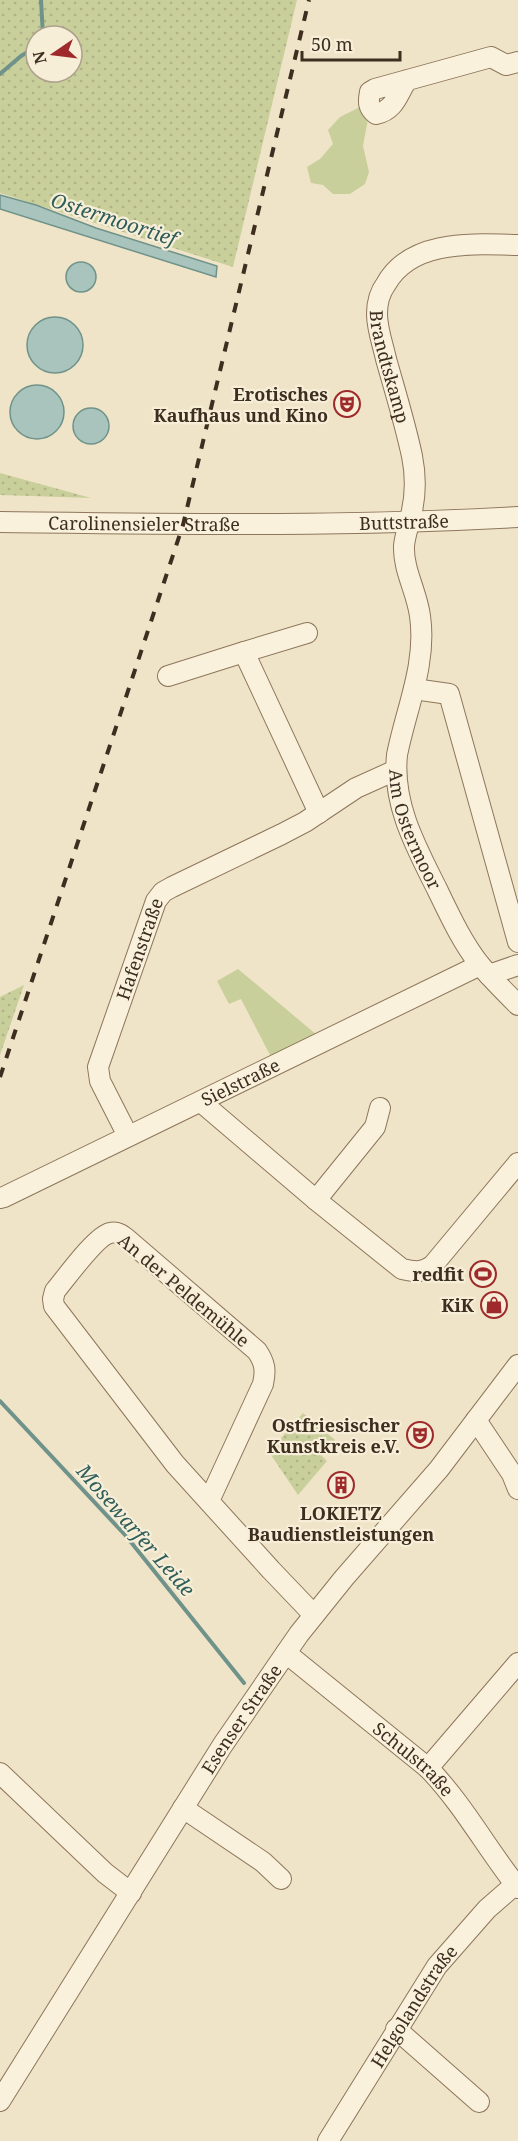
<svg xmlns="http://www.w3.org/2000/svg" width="518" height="2141" font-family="'Noto Serif',serif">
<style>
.grass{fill:url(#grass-dots);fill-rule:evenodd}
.park{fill:#c9cf9b}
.water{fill:#a9c4bc;stroke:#6f938a;stroke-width:1.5}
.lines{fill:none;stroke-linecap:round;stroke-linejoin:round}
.stream{stroke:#6f938a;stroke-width:4}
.minor-casing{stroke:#8d765c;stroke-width:22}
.minor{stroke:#faf1dc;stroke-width:20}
.rail{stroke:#3d2e20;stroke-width:4;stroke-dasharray:10 10;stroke-linecap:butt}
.labels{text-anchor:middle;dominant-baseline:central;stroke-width:4.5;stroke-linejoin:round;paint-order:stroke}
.street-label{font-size:18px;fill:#3d2e20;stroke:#f7eed8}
.poi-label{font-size:18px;font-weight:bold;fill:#3d2e20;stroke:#f7eed8;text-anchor:end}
.water-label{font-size:20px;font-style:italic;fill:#2f5d5a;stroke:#f7eed8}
</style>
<defs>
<pattern id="grass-dots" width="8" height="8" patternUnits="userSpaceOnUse" patternTransform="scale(1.5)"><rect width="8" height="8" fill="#c9cf9b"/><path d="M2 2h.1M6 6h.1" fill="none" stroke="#aeb285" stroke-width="1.8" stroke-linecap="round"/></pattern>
</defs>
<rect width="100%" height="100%" fill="#f0e4c8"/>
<g class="grass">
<path d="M0 0H297L233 267 0 193ZM36 36H72V72H36Z"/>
<polygon points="0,473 91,498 0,495"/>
<polygon points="24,985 0,1055 0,997"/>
<polygon points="303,1413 335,1440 322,1456 327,1461 298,1495 269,1452"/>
</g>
<g class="park">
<polygon points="364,105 368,119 363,146 369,172 365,184 350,194 333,194 323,185 311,183 307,167 320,159 333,144 328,130 340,117"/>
<polygon points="238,969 317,1035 271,1057 241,999 229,1004 217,981"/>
</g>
<g class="water">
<polygon points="0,195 36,205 96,228 217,266 216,277 0,209"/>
<circle cx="81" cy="277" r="15"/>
<circle cx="55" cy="345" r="28"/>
<circle cx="37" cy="412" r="27"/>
<circle cx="91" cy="426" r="18"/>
</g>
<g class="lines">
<g class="stream">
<polyline points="41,0 43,36"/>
<polyline points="0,74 21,56 36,47"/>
<polyline points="0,1401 126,1536 244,1683"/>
</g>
<defs>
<g id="minor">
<path d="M407 80C397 95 395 110 376 114 368 108 368 102 370 92L375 89 491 57 506 65 518 62"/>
<path id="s1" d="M518 245C473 244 411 239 386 284 380 292 377 304 377 314 377 329 383 345 386 359 395 391 405 423 412 456 416 476 416 495 411 515 409 525 405 535 404 546 403 570 417 592 420 616 427 664 406 709 397 755 392 804 416 847 437 889 450 916 462 942 480 965 492 979 505 992 518 1005"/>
<path id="s2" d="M0 522C173 524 345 527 518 517"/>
<polyline points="244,652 307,633"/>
<polyline points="168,676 244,652 319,813"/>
<polyline points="414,689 449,694 518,942"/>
<polyline points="489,975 518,965"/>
<path d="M201 1102 316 1200 402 1269C415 1272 422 1273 433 1265L518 1163"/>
<path id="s3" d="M128 1136 100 1081 98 1067 156 901 163 892 172 887 282 834 305 822 356 788 396 770"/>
<path id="s4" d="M0 1198 4 1197 480 965"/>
<polyline points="316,1200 375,1127 380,1108"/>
<polyline points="476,1420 512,1474 518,1489"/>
<path d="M209 1501 263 1384C266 1370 265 1363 257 1351L127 1239C122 1235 117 1231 110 1233 96 1236 66 1278 55 1291L53 1299 54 1306 175 1464 271 1570 314 1615"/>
<path id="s5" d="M286 1653 428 1768C463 1804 487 1849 518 1888"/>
<polyline points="428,1768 518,1663"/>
<polyline points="0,1773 105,1873 131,1893"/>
<polyline points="183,1808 263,1862 281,1879"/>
<polyline points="396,2029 479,2102"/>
<path id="s6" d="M0 2101 222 1746 299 1634 344 1578 439 1469 518 1365"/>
<path id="s7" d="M328 2141 437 1966 487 1909 518 1882"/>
</g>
</defs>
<use href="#minor" class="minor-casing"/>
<use href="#minor" class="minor"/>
<polyline class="rail" points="0,1077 183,525 309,0"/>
</g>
<defs>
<symbol id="theatre-ring" viewBox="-11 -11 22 22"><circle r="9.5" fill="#f7eed8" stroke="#9e2a2b" stroke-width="1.5"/><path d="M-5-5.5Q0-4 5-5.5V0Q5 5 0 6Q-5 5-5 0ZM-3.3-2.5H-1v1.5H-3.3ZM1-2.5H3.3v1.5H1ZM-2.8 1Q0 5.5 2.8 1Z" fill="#9e2a2b"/></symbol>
<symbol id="stadium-ring" viewBox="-11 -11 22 22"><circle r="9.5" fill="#f7eed8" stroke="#9e2a2b" stroke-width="1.5"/><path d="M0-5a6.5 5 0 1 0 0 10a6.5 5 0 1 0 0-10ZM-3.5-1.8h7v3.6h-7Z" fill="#9e2a2b"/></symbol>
<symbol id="shop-ring" viewBox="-11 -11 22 22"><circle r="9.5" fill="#f7eed8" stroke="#9e2a2b" stroke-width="1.5"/><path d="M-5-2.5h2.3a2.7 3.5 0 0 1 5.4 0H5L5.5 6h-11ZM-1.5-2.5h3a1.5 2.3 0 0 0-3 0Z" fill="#9e2a2b"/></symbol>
<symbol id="building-ring" viewBox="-11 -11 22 22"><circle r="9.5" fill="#f7eed8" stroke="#9e2a2b" stroke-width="1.5"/><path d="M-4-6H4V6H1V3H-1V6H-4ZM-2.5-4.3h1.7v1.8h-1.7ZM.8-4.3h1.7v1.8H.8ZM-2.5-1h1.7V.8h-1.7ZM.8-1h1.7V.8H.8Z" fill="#9e2a2b"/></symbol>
</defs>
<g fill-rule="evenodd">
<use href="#theatre-ring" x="332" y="389" width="30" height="30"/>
<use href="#stadium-ring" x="468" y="1259" width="30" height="30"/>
<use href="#shop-ring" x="479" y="1290" width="30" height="30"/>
<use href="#theatre-ring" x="405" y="1420" width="30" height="30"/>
<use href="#building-ring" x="326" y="1470" width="30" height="30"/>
</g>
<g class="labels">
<g class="street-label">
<text stroke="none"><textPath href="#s1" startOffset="231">Brandtskamp</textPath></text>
<text stroke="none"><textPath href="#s2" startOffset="404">Buttstraße</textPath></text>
<text stroke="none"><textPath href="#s2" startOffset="144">Carolinensieler Straße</textPath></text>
<text stroke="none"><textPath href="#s1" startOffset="706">Am Ostermoor</textPath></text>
<text stroke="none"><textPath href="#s3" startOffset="201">Hafenstraße</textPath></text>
<text stroke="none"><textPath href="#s4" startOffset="267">Sielstraße</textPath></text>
<text transform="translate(184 1290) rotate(40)">An der Peldemühle</text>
<text stroke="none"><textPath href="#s6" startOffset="452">Esenser Straße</textPath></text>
<text stroke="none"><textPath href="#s5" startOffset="166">Schulstraße</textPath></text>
<text stroke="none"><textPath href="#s7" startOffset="160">Helgolandstraße</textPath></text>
</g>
<g class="poi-label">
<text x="328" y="394">Erotisches<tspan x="328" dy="21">Kaufhaus und Kino</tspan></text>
<text x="464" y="1274">redfit</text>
<text x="474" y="1305">KiK</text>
<text x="400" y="1425">Ostfriesischer<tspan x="400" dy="21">Kunstkreis e.V.</tspan></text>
<text x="341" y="1513" text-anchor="middle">LOKIETZ<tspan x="341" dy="21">Baudienstleistungen</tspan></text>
</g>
<g class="water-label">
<text transform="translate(114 219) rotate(18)">Ostermoortief</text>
<text transform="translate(136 1530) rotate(49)">Mosewarfer Leide</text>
</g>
</g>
<g transform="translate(54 54) rotate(256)"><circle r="28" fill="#f7eed8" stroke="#ada18e" stroke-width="1.5"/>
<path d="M0-4.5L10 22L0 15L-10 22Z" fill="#9e2a2b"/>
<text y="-9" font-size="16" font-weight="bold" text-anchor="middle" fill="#3d2e20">N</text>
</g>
<path d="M302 51v9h98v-9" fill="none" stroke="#3d2e20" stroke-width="3"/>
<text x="311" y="51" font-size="18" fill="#3d2e20" stroke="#f7eed8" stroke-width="4.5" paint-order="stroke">50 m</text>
</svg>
